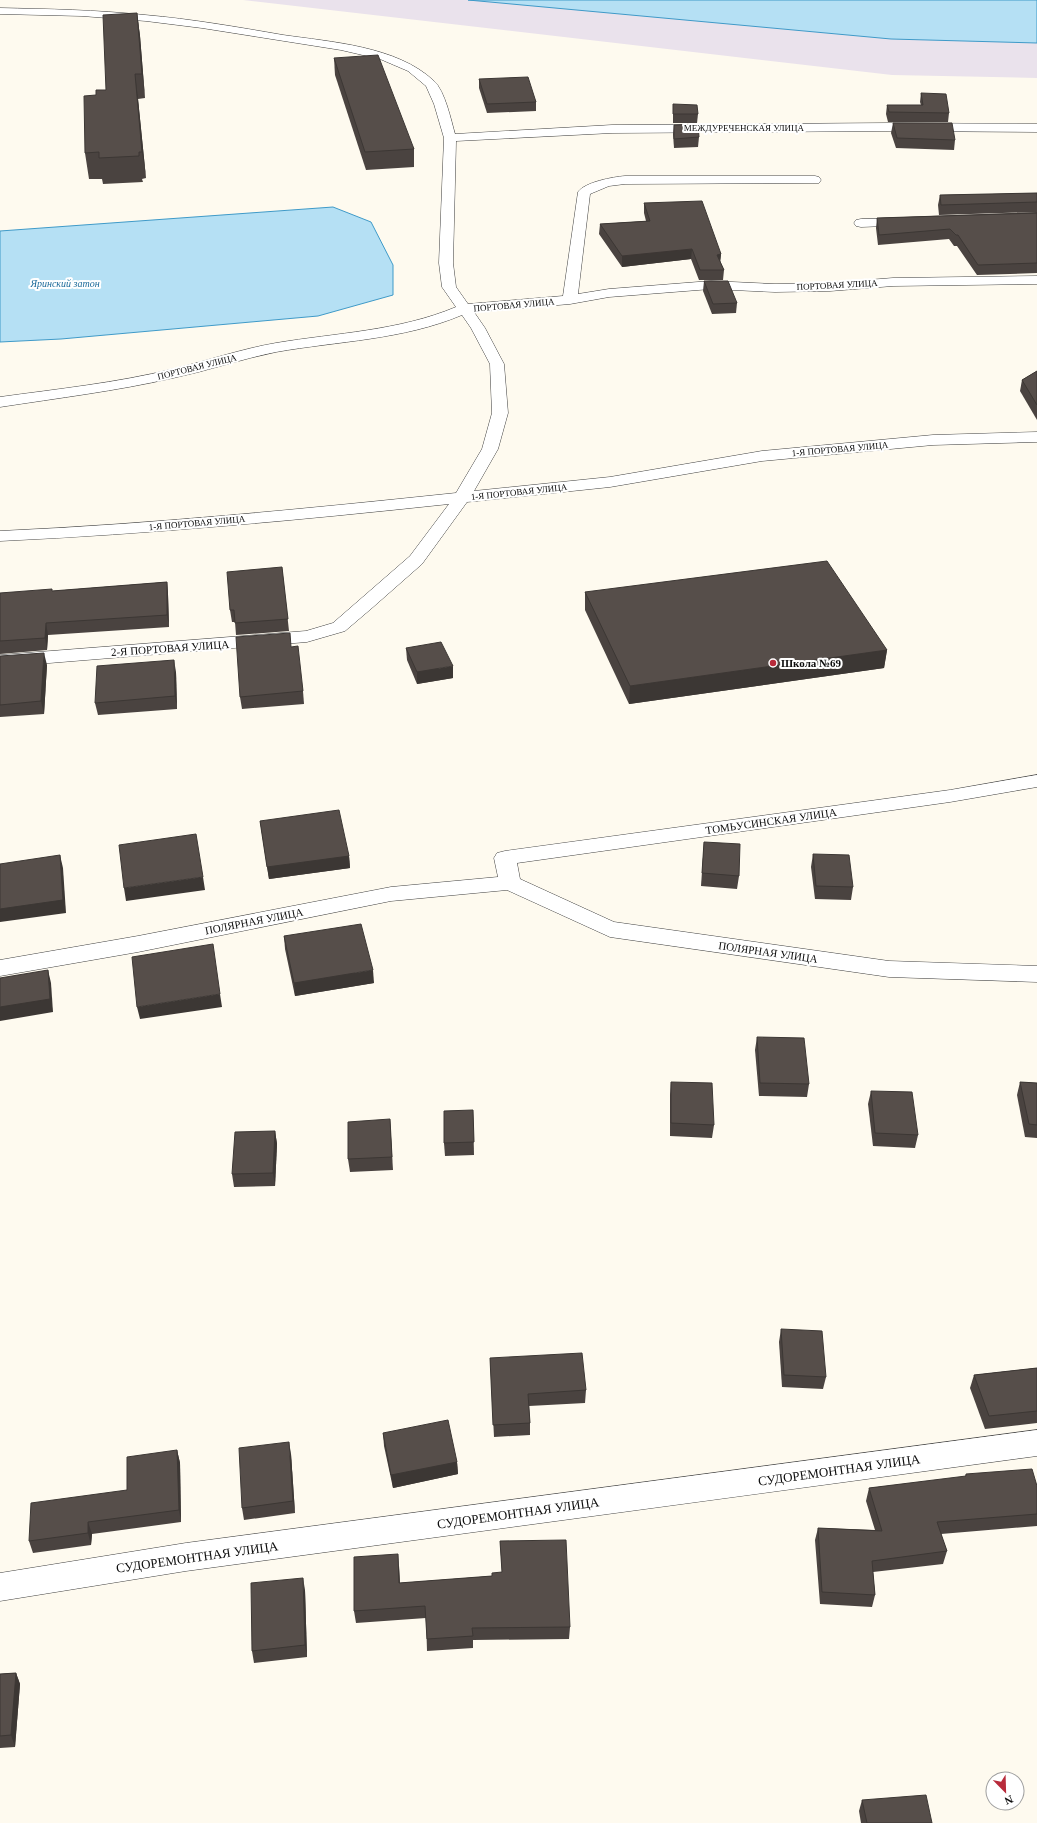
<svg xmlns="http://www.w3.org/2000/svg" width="1037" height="1823" font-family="Georgia,serif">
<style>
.industrial{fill:#eae2ec}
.water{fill:#b5e0f4;stroke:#3f9ac8}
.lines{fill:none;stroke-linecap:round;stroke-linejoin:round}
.minor-casing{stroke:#404040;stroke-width:1}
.minor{fill:#fff;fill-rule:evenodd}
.wall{fill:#4a4340}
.shaded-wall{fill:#3c3734}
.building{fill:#564e4a;stroke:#3c3734}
.poi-dot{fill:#b82b3b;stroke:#fff;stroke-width:1.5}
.labels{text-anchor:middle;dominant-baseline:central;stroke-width:4;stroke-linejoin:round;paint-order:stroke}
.far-street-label{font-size:9px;fill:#0d0d0d;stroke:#fff}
.far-water-label{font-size:10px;font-style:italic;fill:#1c6b9a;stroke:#fff}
.street-label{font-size:11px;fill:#0d0d0d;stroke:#fff}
.poi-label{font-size:11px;font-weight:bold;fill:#0d0d0d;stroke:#fff;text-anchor:start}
.near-street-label{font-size:13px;fill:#0d0d0d;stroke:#fff}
</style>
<rect width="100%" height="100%" fill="#fefaef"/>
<polygon class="industrial" points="243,0 1037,0 1037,78 892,75"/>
<g class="water">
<polygon points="468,0 1037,0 1037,43 891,39"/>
<polygon points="333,207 371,222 393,265 393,295 318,316 61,339 0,342 0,231"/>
</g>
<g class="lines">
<defs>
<g id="minor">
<path d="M0 8C48 9 97 10 145 15 191 19 237 27 283 35 331 42 397 46 434 81 445 91 451 120 455 134L612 125 890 123 1037 124V132L890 131 612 133 456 141 453 263 456 287 468 304 563 296 578 192C585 182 613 177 625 176H815L819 177 821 180 819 183 625 184 609 186 590 194 578 294 609 289 711 281 775 284 830 283 893 278 1037 276V284L893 286 830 291 775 292 711 289 609 297 570 304 474 312 485 328 504 364 508 413 498 449 474 491 610 477 762 451 933 435 1037 432V442L933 445 762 461 610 487 467 502 422 564 372 608 345 631 307 642 0 667V655L268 634 306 631 333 623 410 556 449 504C300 520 150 534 0 541V531C152 524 304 509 456 493L482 449 492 413 490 364 471 328 462 315C403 340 338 341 276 352 241 359 207 371 173 378 116 391 58 398 0 407V397C58 389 116 383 173 369 207 361 241 349 276 343 336 333 399 331 456 307L442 287 439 263 444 138 434 104 426 86 408 71 380 59 341 50 202 28 146 21 82 16 0 14Z"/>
<polygon points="906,218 911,219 913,222 911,225 861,227 856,226 854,223 856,220 861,219"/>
<polygon points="1037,775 1037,787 950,802 517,863 520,879 614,922 889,961 1037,966 1037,982 889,977 610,937 507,890 391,901 138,952 0,976 0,960 138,936 391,887 498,877 494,858 497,853 505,851 950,790"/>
<polygon points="1037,1430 1037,1456 186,1571 0,1601 0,1573 186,1543"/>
</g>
</defs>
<use href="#minor" class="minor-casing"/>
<use href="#minor" class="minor"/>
</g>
<g class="wall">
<polygon points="137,13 140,36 145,98 138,99 146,178 142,179 143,182 103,184 102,179 89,179 85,153 96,95 106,90"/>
<polygon points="334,58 414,149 414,167 366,170 335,75"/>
<polygon points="479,79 536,102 536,111 487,113 479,88"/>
<polygon points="921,93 949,113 948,122 888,122 886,114 887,105 921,105 920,102"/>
<polygon points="673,104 698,114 697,123 673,123"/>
<polygon points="893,123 955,140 954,150 896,148 891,133"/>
<polygon points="674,125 699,137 698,147 674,148 673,134"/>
<polygon points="1037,193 1037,212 939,215 938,205 940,195"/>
<polygon points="644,203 721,254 720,261 724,270 723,280 699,280 691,259 622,267 599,234 600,224 646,221 644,213"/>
<polygon points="1037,212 1037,273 977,275 957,246 954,246 949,239 878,245 876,228 877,218"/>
<polygon points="704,281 737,303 736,313 712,314 703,291"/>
<polygon points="1037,371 1037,420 1020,391 1022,380"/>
<polygon points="282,567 289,631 236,635 235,622 232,622 230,610"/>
<polygon points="167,582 168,594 169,627 48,635 47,650 0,654 0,593 52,591"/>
<polygon points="585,592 887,650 884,668 629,704 585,610"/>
<polygon points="291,647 303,691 304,704 242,709 240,697"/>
<polygon points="406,648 453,678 417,684 407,660"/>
<polygon points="0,656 47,665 44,714 0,717"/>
<polygon points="176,672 177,709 98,715 95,703"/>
<polygon points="260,821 349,856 350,868 269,879"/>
<polygon points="704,842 739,876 737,889 701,886"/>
<polygon points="813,854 853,887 851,900 815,899 811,867"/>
<polygon points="284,936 374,983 295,996 285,949"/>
<polygon points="757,1037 809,1084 807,1097 759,1096 755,1050"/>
<polygon points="671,1082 714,1125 712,1138 670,1136 670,1095"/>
<polygon points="1020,1082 1037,1083 1037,1138 1025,1137 1017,1095"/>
<polygon points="871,1091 918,1135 915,1148 873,1146 868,1104"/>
<polygon points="473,1110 474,1155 445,1156 444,1143"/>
<polygon points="390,1119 393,1170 350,1172 348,1159"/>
<polygon points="275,1131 277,1144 275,1186 234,1187 232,1174"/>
<polygon points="781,1329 826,1377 823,1389 782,1387 779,1342"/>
<polygon points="490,1358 586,1390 585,1403 529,1406 530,1423 530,1435 494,1437"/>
<polygon points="1037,1368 1037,1423 985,1429 970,1388 974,1375"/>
<polygon points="383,1433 457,1462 458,1474 393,1488 384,1446"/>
<polygon points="177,1450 180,1463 181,1522 92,1534 91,1545 33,1553 29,1541 127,1490"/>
<polygon points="291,1454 295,1513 244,1520 242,1508"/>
<polygon points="966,1474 1037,1486 1037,1526 941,1534 947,1551 943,1564 873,1572 875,1595 872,1607 820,1604 815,1540 818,1528 875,1530 866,1501 869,1488 965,1477"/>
<polygon points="500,1541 570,1627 569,1639 473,1640 473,1648 427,1651 426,1618 356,1623 354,1611 399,1566 400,1583 492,1576 502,1572"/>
<polygon points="305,1590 307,1657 254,1663 252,1651"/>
<polygon points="16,1673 20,1684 15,1747 0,1748 0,1674"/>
<polygon points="862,1800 932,1823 861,1823 859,1811"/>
</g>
<g class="shaded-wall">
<polygon points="137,13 140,36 145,98 142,74"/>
<polygon points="135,74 138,99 146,178 142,152"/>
<polygon points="692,249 691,259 622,267 622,256"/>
<polygon points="721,254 720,264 717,255"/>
<polygon points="167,582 168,594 169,627 167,615"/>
<polygon points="46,623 48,635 47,650 45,638"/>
<polygon points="887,650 884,668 629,704 630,686"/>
<polygon points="44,653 47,665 44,714 41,701"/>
<polygon points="174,660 176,672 177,709 175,696"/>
<polygon points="453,666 453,678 417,684 417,672"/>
<polygon points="60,855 63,868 66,913 0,922 0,909"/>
<polygon points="349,856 350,868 269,879 267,867"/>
<polygon points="203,877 205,890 126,901 124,888"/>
<polygon points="48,970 51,983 53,1012 0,1021 0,1007"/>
<polygon points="373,970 374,983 295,996 294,983"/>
<polygon points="220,994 222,1007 140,1019 137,1007"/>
<polygon points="275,1131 277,1144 275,1186 273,1173"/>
<polygon points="289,1442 291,1454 295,1513 293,1501"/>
<polygon points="177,1450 180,1463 181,1522 179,1510"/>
<polygon points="457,1462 458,1474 393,1488 391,1475"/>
<polygon points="88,1522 92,1534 91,1545 88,1533"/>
<polygon points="398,1554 399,1566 400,1595 399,1583"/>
<polygon points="303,1578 305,1590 307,1657 305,1645"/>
<polygon points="16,1673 20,1684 15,1747 11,1735"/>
</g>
<g class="building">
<polygon points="137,13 142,74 135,74 142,152 139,152 139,156 99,158 99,152 85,153 84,96 96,95 96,90 106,90 103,15"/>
<polygon points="378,55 414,149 365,152 334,58"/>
<polygon points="528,77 536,102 487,104 479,79"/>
<polygon points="921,93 946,94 949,113 889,112 887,105 923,105"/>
<polygon points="673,104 697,105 698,114 673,114"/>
<polygon points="893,123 952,123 955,140 897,138"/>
<polygon points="698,124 699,137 674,139 674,125"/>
<polygon points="1037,193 1037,202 941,205 940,195"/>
<polygon points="702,201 721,254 717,255 724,270 700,270 692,249 622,256 600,224 650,221 644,203"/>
<polygon points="1037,213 1037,263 978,265 958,235 956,235 950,229 879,235 877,218"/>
<polygon points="704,281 728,281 737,303 713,304"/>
<polygon points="1037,371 1037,405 1022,380"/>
<polygon points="827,561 887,650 630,686 585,592"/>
<polygon points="282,567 288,619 235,623 234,610 230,610 227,572"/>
<polygon points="167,582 167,615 46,623 45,638 0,641 0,593 52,589 52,591"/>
<polygon points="290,633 291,647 298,646 303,691 240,697 236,637"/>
<polygon points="441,642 453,666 417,672 406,648"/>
<polygon points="44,653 41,701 0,705 0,656"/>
<polygon points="174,660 175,696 95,703 97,666"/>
<polygon points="339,810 349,856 267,867 260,821"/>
<polygon points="196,834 203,877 124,888 119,845"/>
<polygon points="704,842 740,844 739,876 702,873"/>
<polygon points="813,854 849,855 853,887 816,886"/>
<polygon points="60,855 63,900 0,909 0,864"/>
<polygon points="361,924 373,970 294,983 284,936"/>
<polygon points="213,944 220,994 137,1007 132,957"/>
<polygon points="48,970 50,999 0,1007 0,978"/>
<polygon points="757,1037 804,1038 809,1084 760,1083"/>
<polygon points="671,1082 712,1083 714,1125 671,1123"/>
<polygon points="1020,1082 1037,1083 1037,1125 1029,1124"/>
<polygon points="871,1091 912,1092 918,1135 875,1133"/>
<polygon points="473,1110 474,1142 444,1143 444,1111"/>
<polygon points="390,1119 392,1157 348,1159 348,1122"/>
<polygon points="275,1131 273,1173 232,1174 235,1132"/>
<polygon points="781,1329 822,1331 826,1377 784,1375"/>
<polygon points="582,1353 586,1390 528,1394 530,1423 493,1425 490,1358"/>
<polygon points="1037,1368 1037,1411 989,1416 974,1375"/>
<polygon points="448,1420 457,1462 391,1475 383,1433"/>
<polygon points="289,1442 293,1501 242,1508 239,1448"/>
<polygon points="177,1450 179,1510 88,1522 88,1533 29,1541 31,1503 127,1490 127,1457"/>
<polygon points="1032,1469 1037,1486 1037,1514 937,1522 947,1551 872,1561 875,1595 822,1592 818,1528 882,1531 869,1488 966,1476 966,1474"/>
<polygon points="566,1540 570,1627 472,1628 473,1636 427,1639 425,1606 354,1611 354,1557 398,1554 399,1583 492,1576 492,1573 502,1572 500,1541"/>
<polygon points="303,1578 305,1645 252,1651 251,1583"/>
<polygon points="16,1673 11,1735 0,1736 0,1674"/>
<polygon points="926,1795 932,1823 867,1823 862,1800"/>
</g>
<circle class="poi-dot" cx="773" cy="663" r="4"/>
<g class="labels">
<g class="far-street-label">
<text x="744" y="128">МЕЖДУРЕЧЕНСКАЯ УЛИЦА</text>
<text transform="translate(837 285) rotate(-3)">ПОРТОВАЯ УЛИЦА</text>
<text transform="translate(514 305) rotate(-5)">ПОРТОВАЯ УЛИЦА</text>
<text transform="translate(197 367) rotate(-14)">ПОРТОВАЯ УЛИЦА</text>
<text transform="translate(840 449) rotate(-5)">1-Я ПОРТОВАЯ УЛИЦА</text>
<text transform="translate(519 492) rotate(-6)">1-Я ПОРТОВАЯ УЛИЦА</text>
<text transform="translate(197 523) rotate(-5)">1-Я ПОРТОВАЯ УЛИЦА</text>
</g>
<g class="far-water-label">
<text x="65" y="283">Яринский затон</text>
</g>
<g class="street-label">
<text transform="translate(170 648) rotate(-4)">2-Я ПОРТОВАЯ УЛИЦА</text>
<text transform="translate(771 821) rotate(-8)">ТОМЬУСИНСКАЯ УЛИЦА</text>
<text transform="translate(254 921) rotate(-11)">ПОЛЯРНАЯ УЛИЦА</text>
<text transform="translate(768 952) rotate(8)">ПОЛЯРНАЯ УЛИЦА</text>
</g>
<g class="poi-label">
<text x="781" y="663">Школа №69</text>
</g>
<g class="near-street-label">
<text transform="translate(839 1470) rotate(-8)">СУДОРЕМОНТНАЯ УЛИЦА</text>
<text transform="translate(518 1513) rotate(-8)">СУДОРЕМОНТНАЯ УЛИЦА</text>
<text transform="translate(197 1557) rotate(-8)">СУДОРЕМОНТНАЯ УЛИЦА</text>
</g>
</g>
<g transform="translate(1005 1791) rotate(157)"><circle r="19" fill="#ffffff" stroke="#9e9e9e"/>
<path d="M0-3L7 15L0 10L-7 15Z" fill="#b82b3b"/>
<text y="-6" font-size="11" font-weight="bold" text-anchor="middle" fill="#0d0d0d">N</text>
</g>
</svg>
